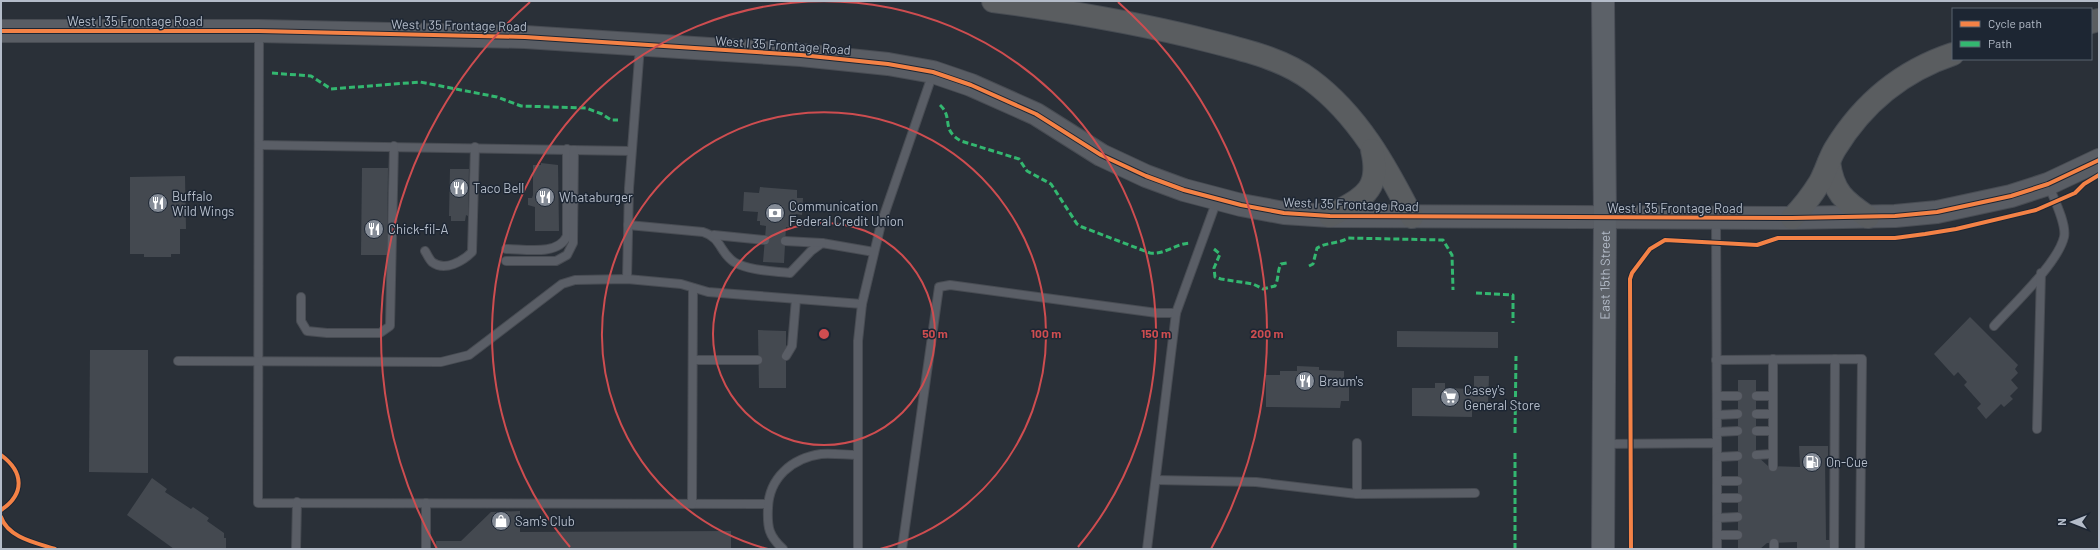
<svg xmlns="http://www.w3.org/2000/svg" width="2100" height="550" font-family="Barlow,sans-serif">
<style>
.building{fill:#444950}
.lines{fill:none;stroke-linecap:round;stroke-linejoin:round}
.lane-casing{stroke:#484c53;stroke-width:10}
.secondary-casing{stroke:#484c53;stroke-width:24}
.primary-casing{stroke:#484c55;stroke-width:24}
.highway-casing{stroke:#474c53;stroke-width:24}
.lane{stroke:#5a5e66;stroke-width:8}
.secondary{stroke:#595d64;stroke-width:22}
.primary{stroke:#5c6168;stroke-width:22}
.highway{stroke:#5a5d60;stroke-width:22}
.quiet{stroke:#33b770;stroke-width:3;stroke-dasharray:6 3;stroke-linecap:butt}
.cycleway-casing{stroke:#1d2633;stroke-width:6}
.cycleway{stroke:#f48246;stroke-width:4}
.ring{fill:none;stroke:#ce4d50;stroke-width:2}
.labels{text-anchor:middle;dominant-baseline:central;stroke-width:3;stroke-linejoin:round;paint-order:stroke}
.street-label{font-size:13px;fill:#b4bcc9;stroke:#1d2633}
.poi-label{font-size:13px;fill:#b4bcc9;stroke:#1d2633;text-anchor:start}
.centre{fill:#ce4d50;stroke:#1d2633;stroke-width:2}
.ring-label{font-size:12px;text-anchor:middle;font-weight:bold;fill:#ce4d50;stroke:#1d2633;stroke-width:3;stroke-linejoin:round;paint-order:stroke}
</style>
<rect width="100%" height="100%" fill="#2a3038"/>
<g class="building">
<polygon points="541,163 558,165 559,231 535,231 535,207 528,205 528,198 532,198 533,195 533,165 541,165"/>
<polygon points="362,168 388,168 387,255 361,255"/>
<polygon points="450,169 469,169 468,216 466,215 465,221 451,221 451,216 449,216"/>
<polygon points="185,176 186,229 180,229 180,254 171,254 171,257 144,257 144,254 130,254 130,177"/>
<polygon points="760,187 797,190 797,198 803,198 802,215 796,214 795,223 792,223 791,228 786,227 784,263 763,262 766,226 760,225 760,221 757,221 758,212 743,211 744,192 759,193"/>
<polygon points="1970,317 2018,365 2015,369 2018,373 2011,380 2018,388 2010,396 2013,399 2004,407 2001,404 1986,419 1977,408 1981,404 1964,385 1967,382 1958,372 1954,376 1934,354"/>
<polygon points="758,330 786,331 786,388 759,388"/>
<polygon points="1397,331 1498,332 1498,348 1397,347"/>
<polygon points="90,350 148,350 148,473 89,472"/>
<polygon points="1297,366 1319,367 1319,370 1344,371 1344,387 1349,387 1349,401 1341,401 1340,408 1266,407 1266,375 1280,375 1280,371 1297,371"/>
<polygon points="1474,376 1489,376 1488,406 1472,405 1472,417 1412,416 1412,388 1435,388 1435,383 1445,383 1445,388 1474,389"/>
<polygon points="1738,380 1756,380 1756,455 1768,466 1800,467 1799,446 1828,446 1828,458 1825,458 1826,540 1830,540 1830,549 1797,549 1797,542 1767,543 1760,549 1738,549"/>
<polygon points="152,478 167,489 165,492 191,509 193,507 209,518 207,521 224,533 224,538 226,538 226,549 174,549 127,515"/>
<polygon points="520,511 520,532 731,531 731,549 436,549 436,541 461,541 491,512"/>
</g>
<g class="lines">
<defs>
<g id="lane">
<polyline points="259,31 258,503 768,504"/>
<polyline points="259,145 631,151"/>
<polyline points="1716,218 1717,443"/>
<path d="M628 225 703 232C722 238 719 252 734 262 750 271 773 271 790 273L811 251 822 243 874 252"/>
<polyline points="714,235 765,240"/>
<polyline points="785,241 822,243"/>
<path d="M506 249C525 249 558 256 567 236V149"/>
<path d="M425 251C427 254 429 259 432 262 445 272 463 261 472 252L475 147"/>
<polyline points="506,261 556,261 567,255 573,243 574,150"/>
<polyline points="627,279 629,188 640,46"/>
<polyline points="301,297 301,321 307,331 327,333 380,333 390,326 394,146"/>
<path d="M1994 326C2013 305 2058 263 2064 237 2067 224 2053 197 2048 184"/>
<polyline points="786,356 792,346 796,299"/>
<polyline points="693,360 758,360"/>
<polyline points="1716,360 1862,359 1860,549"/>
<polyline points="178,361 441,362 469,355 562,284 575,280 627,279 681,284 708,292 862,304"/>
<polyline points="1717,396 1738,396"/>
<polyline points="1756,396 1773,396"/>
<polyline points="1756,414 1772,414"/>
<polyline points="1717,415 1738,414"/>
<polyline points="2037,429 2041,273"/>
<polyline points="1756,431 1772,431"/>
<polyline points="1717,432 1738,431"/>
<polyline points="1605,444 1717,443 1717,549"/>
<polyline points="1756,455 1772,454"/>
<polyline points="1717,457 1738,456"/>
<polyline points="1773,467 1773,359"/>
<polyline points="1156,480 1256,482 1357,494 1475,493"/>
<polyline points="1717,481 1738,481"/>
<polyline points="1357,494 1357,443"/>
<polyline points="1717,498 1738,498"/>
<polyline points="426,503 426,549"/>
<polyline points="692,504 693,288"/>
<polyline points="1717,518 1738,517"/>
<polyline points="1717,535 1738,535"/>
<polyline points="296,549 297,502"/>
<path d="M783 549C769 536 767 528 768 508 769 478 792 458 821 454 833 453 846 455 858 455"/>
<polyline points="858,549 858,341 862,304 881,224 933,73"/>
<polyline points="902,549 939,287 950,285 1157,313 1176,313"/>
<polyline points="1147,549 1176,313 1217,200"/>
<polyline points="1774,549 1774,543"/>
<polyline points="1834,549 1835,359"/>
</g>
<polyline id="secondary" points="1,31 259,31 525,37 801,55 888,64 933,72 971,85 1036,114 1101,155 1146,176 1184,190 1241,205 1284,213 1330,216 1792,218 1895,216 1937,212 2011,196 2048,184 2099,160"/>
<g id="primary">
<path id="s1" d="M1603 549 1605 217 1603 1"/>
</g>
<g id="highway">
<path d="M993 1C1067 11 1140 23 1213 42 1247 51 1283 59 1311 80 1358 115 1386 166 1412 217"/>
<polyline points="2091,22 2099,20"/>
<path d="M1829 162C1833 192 1844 201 1868 217"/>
<path d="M1330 216C1361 198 1382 192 1372 150"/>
<path d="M1792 218C1803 207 1812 195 1820 182 1826 171 1829 159 1835 149 1863 103 1902 71 1953 54"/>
</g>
</defs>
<use href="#lane" class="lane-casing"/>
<use href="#secondary" class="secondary-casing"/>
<use href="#primary" class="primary-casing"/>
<use href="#highway" class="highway-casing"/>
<use href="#lane" class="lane"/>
<use href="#secondary" class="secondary"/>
<use href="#primary" class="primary"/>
<use href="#highway" class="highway"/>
<g class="quiet">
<polyline points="272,73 311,76 331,89 420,82 497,97 521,106 586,108 602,114 611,120 618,120"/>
<path d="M940 105C954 118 940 129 961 141L1019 159 1027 171 1051 184 1077 224 1082 227 1150 253C1165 255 1176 243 1191 243"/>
<path d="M1214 249 1220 254 1214 268 1215 277 1221 279 1253 284 1263 289 1275 286C1279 279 1277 271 1281 264L1287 263"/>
<path d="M1309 266 1313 264 1317 248C1327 242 1338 244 1348 238L1443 240 1452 255 1453 290"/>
<polyline points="1476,293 1513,295 1513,323"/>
<polyline points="1515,433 1516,356"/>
<polyline points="1515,549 1515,453"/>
</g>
<defs>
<g id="cycleway">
<polyline points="1,31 259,31 525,37 801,55 888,64 933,72 971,85 1036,114 1101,155 1146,176 1184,190 1241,205 1284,213 1330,216 1792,218 1895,216 1937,212 2011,196 2048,184 2099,160"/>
<path d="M1 455C24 472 25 494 1 510"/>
<path d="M1 517C8 538 37 543 55 549"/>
<polyline points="1631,549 1630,279 1632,273 1650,249 1665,240 1757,245 1778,238 1895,238 1925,234 1956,229 2036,210 2075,193 2084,184 2099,175"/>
</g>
</defs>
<use href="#cycleway" class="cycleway-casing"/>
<use href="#cycleway" class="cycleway"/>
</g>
<g class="ring">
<circle cx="824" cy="334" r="111"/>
<path d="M768 549A222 222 0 1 1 880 549"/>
<path d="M570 547A332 332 0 1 1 1078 547"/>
<path d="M437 549A443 443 0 0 1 530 2M1118 2A443 443 0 0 1 1211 549"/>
</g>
<defs>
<symbol id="restaurant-disc" viewBox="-11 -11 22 22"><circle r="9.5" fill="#848b96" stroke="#1d2633"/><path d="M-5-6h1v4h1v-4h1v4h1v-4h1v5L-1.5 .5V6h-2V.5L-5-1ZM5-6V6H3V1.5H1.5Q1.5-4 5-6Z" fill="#fff"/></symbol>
<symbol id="bank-disc" viewBox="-11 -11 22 22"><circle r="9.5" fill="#848b96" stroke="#1d2633"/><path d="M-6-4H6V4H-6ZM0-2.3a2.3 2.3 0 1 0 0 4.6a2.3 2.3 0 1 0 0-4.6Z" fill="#fff"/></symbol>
<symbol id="supermarket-disc" viewBox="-11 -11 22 22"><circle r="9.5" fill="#848b96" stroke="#1d2633"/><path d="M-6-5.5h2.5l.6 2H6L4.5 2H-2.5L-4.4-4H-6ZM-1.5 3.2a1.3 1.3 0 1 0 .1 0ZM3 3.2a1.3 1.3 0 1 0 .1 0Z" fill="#fff"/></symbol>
<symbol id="fuel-disc" viewBox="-11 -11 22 22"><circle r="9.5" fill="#848b96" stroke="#1d2633"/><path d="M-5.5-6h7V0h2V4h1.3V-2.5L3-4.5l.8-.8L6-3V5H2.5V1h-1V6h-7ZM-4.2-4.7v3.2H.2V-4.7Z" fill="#fff"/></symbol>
<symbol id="shop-disc" viewBox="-11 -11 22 22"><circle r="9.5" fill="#848b96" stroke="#1d2633"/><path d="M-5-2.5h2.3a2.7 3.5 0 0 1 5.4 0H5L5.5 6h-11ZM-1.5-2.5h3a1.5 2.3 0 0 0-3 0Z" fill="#fff"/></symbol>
</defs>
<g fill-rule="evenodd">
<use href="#restaurant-disc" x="448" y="177" width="22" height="22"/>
<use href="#restaurant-disc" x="534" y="186" width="22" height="22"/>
<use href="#restaurant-disc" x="147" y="192" width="22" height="22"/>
<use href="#bank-disc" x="764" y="202" width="22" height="22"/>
<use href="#restaurant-disc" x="363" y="218" width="22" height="22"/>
<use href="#restaurant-disc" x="1294" y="370" width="22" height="22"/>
<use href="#supermarket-disc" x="1439" y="386" width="22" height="22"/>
<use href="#fuel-disc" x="1801" y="451" width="22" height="22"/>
<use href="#shop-disc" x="490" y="510" width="22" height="22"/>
</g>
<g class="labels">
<g class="street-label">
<text x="135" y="21">West I 35 Frontage Road</text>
<text transform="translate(459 25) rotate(1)">West I 35 Frontage Road</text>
<text transform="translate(783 45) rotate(4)">West I 35 Frontage Road</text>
<text transform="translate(1351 204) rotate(2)">West I 35 Frontage Road</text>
<text x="1675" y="208">West I 35 Frontage Road</text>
<text stroke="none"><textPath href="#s1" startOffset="274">East 15th Street</textPath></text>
</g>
<g class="poi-label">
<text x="473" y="188">Taco Bell</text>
<text x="172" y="196">Buffalo<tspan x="172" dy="15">Wild Wings</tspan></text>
<text x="559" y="197">Whataburger</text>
<text x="789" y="206">Communication<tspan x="789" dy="15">Federal Credit Union</tspan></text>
<text x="388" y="229">Chick-fil-A</text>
<text x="1319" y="381">Braum's</text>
<text x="1464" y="390">Casey's<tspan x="1464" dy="15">General Store</tspan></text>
<text x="1826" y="462">On-Cue</text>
<text x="515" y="521">Sam's Club</text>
</g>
</g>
<circle cx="824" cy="334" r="6" class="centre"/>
<g class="ring-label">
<text x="935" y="338">50 m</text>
<text x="1046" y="338">100 m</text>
<text x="1156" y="338">150 m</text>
<text x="1267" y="338">200 m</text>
</g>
<rect width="2100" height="550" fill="none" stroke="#b4bcc9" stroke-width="4"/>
<rect x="1952" y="8" width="140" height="52" fill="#1d2633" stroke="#59626f"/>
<rect x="1960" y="21" width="20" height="6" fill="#f48246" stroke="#59626f"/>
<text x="1988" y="28" font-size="12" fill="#b4bcc9">Cycle path</text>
<rect x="1960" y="41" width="20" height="6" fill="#33b770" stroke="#59626f"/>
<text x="1988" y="48" font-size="12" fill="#b4bcc9">Path</text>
<g transform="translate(2072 522) rotate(270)" stroke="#1d2633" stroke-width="3" paint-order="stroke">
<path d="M0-3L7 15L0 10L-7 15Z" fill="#b4bcc9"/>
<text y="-6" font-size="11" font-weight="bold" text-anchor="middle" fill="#b4bcc9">N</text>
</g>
</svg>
